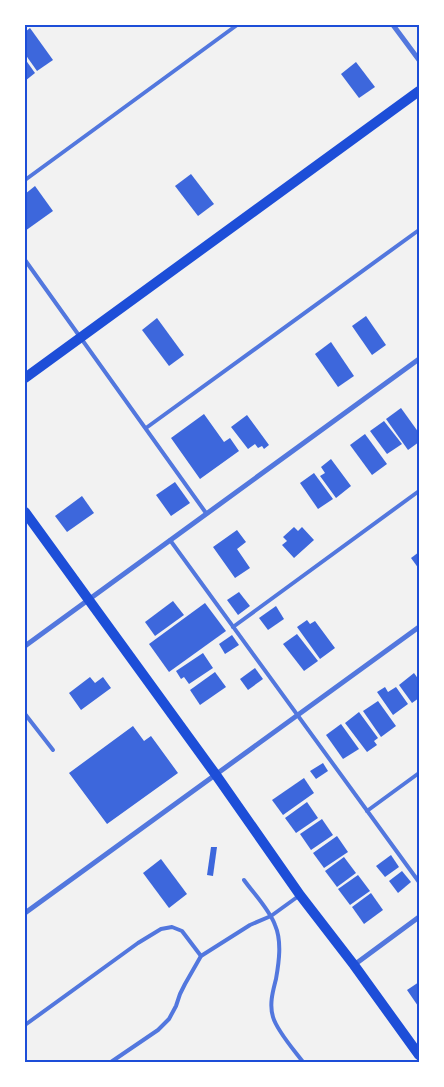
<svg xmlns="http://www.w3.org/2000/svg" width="444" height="1087" font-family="Jost,sans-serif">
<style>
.building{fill:#3d67dc}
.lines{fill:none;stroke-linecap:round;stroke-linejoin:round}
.service{stroke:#5277de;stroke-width:4}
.minor{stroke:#5277de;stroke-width:5}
.secondary{stroke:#1d4ed8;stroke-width:10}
.neatline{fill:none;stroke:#1d4ed8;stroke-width:2}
</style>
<rect width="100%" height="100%" fill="#f2f2f2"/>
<g class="building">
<polygon points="30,28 53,60 37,71 25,54 25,32"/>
<polygon points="25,59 35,73 25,81"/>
<polygon points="356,62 375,87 359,98 341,74"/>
<polygon points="191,174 214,204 198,216 175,186"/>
<polygon points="35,186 53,211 25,231 25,194"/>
<polygon points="366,316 386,345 372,355 352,326"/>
<polygon points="157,318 184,355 169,366 142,330"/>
<polygon points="331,342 354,376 338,387 315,354"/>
<polygon points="401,408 419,433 419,442 408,450 386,419"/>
<polygon points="204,414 224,442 230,438 239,451 200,479 171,438"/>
<polygon points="247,415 269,445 264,449 262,446 258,448 255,444 248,449 231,427"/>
<polygon points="384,421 402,444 387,454 370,431"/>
<polygon points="365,434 387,464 372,475 350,445"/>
<polygon points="331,459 351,486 336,498 320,476 325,473 321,467"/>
<polygon points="314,473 333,499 318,509 300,483"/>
<polygon points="175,482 190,503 171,516 156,495"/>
<polygon points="82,496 94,513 67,532 55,516"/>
<polygon points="294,527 298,531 302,527 314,540 294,558 282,545 287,541 283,537"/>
<polygon points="237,530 246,542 237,549 250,568 235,578 213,547"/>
<polygon points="419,552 419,569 411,558"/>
<polygon points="239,592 250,606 238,615 227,600"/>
<polygon points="173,601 184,615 155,636 145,622"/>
<polygon points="205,603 226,631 169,672 149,644"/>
<polygon points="276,606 284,619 268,630 259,618"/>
<polygon points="307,620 310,624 315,621 335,648 320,659 297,627"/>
<polygon points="297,634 318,661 304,671 283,644"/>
<polygon points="232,635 239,645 225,654 219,644"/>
<polygon points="203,653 213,668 189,684 184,677 181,679 176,671"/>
<polygon points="255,668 263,679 248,690 240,679"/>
<polygon points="215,672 226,687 200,705 190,690"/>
<polygon points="414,673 419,680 419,698 412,703 399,685"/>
<polygon points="90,677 95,683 103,677 111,688 81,710 69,693"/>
<polygon points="385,687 388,692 396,687 408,704 393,715 377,692"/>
<polygon points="378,701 396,726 381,737 363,711"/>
<polygon points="359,712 378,738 374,741 377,745 367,752 345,723"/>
<polygon points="341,724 359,749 343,759 326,735"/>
<polygon points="133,726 144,741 151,736 178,773 107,824 69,773"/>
<polygon points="323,763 328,771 316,779 310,771"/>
<polygon points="304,778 314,793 283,815 272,800"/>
<polygon points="307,802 318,818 296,833 285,818"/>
<polygon points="322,819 333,835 311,850 300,834"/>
<polygon points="337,836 348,852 324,868 313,853"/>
<polygon points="211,847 217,847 213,876 207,875"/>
<polygon points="391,855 399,867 385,877 376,866"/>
<polygon points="344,857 356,873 337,887 325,871"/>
<polygon points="161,859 187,894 169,908 143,873"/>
<polygon points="402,871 411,882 398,893 389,881"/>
<polygon points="358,875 370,891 350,905 338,889"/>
<polygon points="371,893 383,910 364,924 352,907"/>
<polygon points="419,982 419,1005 418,1006 407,990"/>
</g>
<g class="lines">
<g class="service">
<polyline points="25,180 237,25"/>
<polyline points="25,260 206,513"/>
<polyline points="146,428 419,230"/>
<polyline points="170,540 419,882"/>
<polyline points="233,627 419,491"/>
<polyline points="25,714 53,750"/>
<polyline points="367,811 419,773"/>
<path d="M244 880C254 894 269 909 275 925 282 941 279 962 276 979 273 991 269 1004 273 1017 277 1031 294 1050 303 1062"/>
<polyline points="25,1025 138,943 161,929 172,927 182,931 201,956"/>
<polyline points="111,1062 158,1030 169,1019 176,1006 180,994 185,984 201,956 250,925 271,916 300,895"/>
</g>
<g class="minor">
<polyline points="393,25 419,60"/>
<polyline points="25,646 419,359"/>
<polyline points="25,913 419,627"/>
<polyline points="354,965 419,917"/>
</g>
<g class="secondary">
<polyline points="25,378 419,91"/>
<polyline points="25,512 216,775 300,895 354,965 419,1055"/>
</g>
</g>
<rect width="444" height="1087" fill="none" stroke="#ffffff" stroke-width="52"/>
<rect x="26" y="26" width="392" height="1035" class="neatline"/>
</svg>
